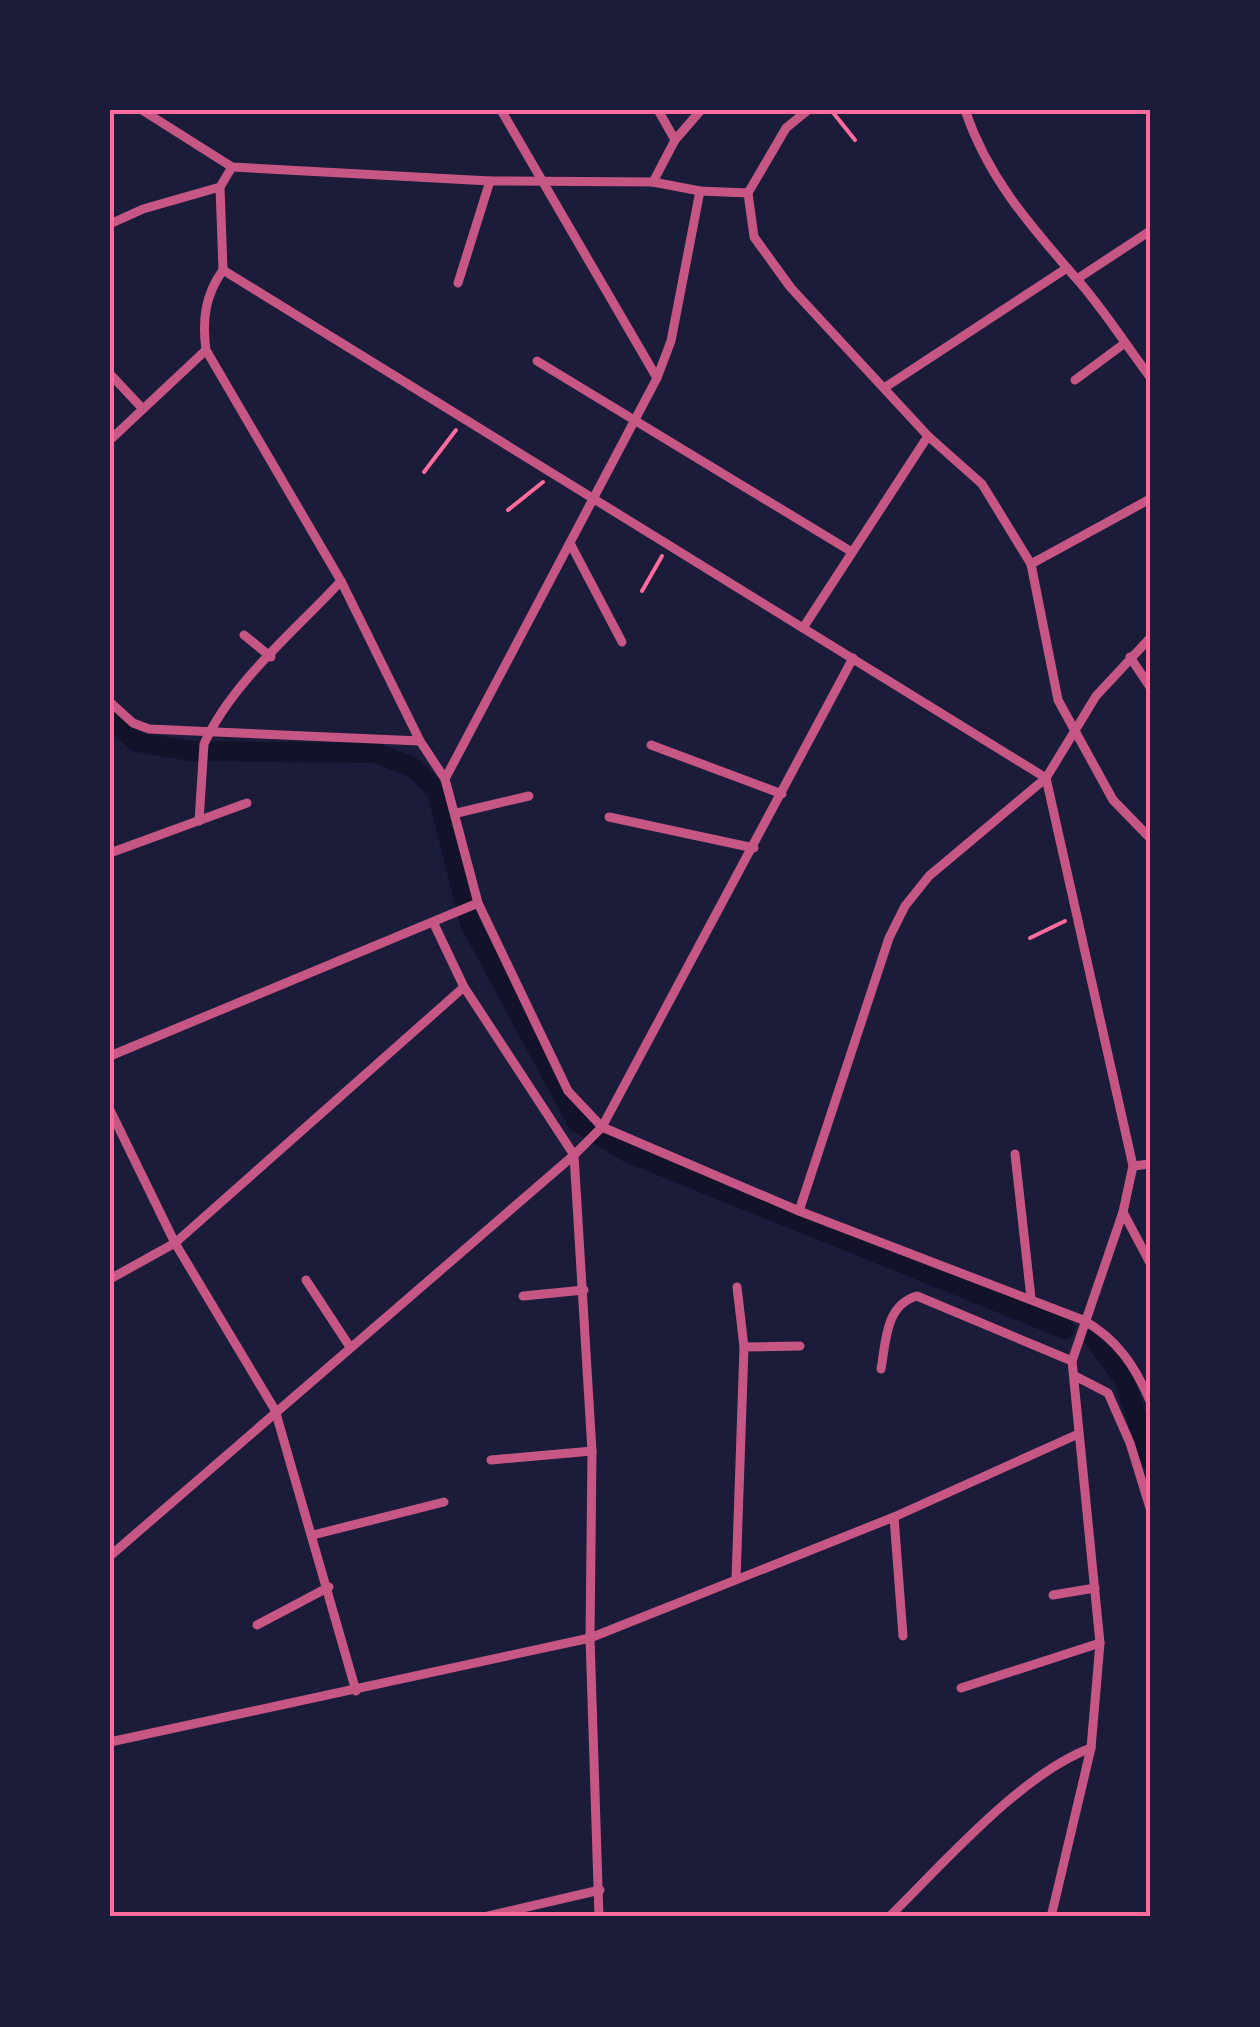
<svg xmlns="http://www.w3.org/2000/svg" width="1260" height="2027" font-family="'Nunito Sans',sans-serif">
<style>
.lines{fill:none;stroke-linecap:round;stroke-linejoin:round}
.canal{stroke:#12122b;stroke-width:20}
.path{stroke:#ff6b9d;stroke-width:4}
.minor{stroke:#c65784;stroke-width:9}
.neatline{fill:none;stroke:#ff6b9d;stroke-width:4}
</style>
<rect width="100%" height="100%" fill="#1b1b3a"/>
<g class="lines">
<g class="canal">
<polyline points="110,718 137,742 190,751 375,753 413,767 437,791 470,923 577,1122 627,1152 1065,1329"/>
<polyline points="1093,1338 1124,1379 1150,1460"/>
</g>
<g class="path">
<polyline points="831,110 855,140"/>
<polyline points="424,472 456,430"/>
<polyline points="508,510 543,482"/>
<polyline points="642,591 662,556"/>
<polyline points="1030,938 1065,921"/>
</g>
<g class="minor">
<polyline points="142,110 232,167 490,181 653,182 700,191 748,193"/>
<polyline points="501,110 657,378"/>
<polyline points="658,110 675,140"/>
<polyline points="808,110 786,128 748,193 754,237 791,288 928,436 982,484 1031,564 1058,700 1113,800 1150,838"/>
<path d="M965 110C988 178 1029 224 1075 277 1103 308 1125 344 1150 377"/>
<polyline points="653,182 675,140 701,110"/>
<polyline points="220,187 223,270"/>
<polyline points="110,224 143,209 220,187 232,167"/>
<path d="M223 270C205 295 202 320 206 350L341 581 420 741 445 779 478 903 568 1091 602 1127 799 1211 1083 1320C1117 1339 1135 1366 1150 1401"/>
<polyline points="223,270 1046,778"/>
<polyline points="1077,279 1150,231"/>
<polyline points="458,283 490,181"/>
<polyline points="537,361 852,552"/>
<polyline points="110,374 141,407"/>
<polyline points="1075,380 1125,343"/>
<polyline points="884,388 1067,268"/>
<polyline points="110,440 206,350"/>
<polyline points="570,543 622,642"/>
<polyline points="1031,564 1150,499"/>
<polyline points="803,628 928,436"/>
<polyline points="244,635 271,657"/>
<polyline points="1130,657 1150,687"/>
<polyline points="110,702 133,723 149,729 420,741"/>
<polyline points="651,745 782,794"/>
<polyline points="1046,778 1133,1166 1123,1212 1072,1361 1100,1643 1091,1748 1051,1917"/>
<polyline points="445,779 657,378 671,341 700,191"/>
<polyline points="457,813 529,796"/>
<polyline points="609,817 754,848"/>
<path d="M199 821 204 744C232 682 295 631 341 581"/>
<polyline points="110,853 247,803"/>
<polyline points="434,924 464,987 574,1155 592,1451 590,1638 599,1917"/>
<polyline points="110,1056 478,903"/>
<polyline points="110,1110 175,1243 275,1410 356,1691"/>
<polyline points="1015,1154 1031,1298"/>
<polyline points="1133,1166 1150,1164"/>
<polyline points="799,1211 889,938 905,906 929,876 1046,778 1096,696 1150,638"/>
<polyline points="1123,1212 1150,1263"/>
<polyline points="110,1279 175,1243 464,987"/>
<polyline points="306,1280 350,1347"/>
<polyline points="523,1296 584,1290"/>
<polyline points="744,1347 800,1346"/>
<path d="M881 1369C886 1342 885 1305 917 1296L1072 1361"/>
<polyline points="1075,1376 1108,1393 1130,1443 1150,1508"/>
<polyline points="491,1460 592,1451"/>
<polyline points="894,1517 903,1636"/>
<polyline points="313,1535 444,1502"/>
<polyline points="110,1556 574,1155 602,1127 853,658"/>
<polyline points="736,1579 744,1347 737,1287"/>
<polyline points="1053,1595 1095,1588"/>
<polyline points="257,1625 329,1587"/>
<polyline points="961,1688 1100,1643"/>
<polyline points="110,1742 590,1638 894,1517 1076,1435"/>
<polyline points="484,1917 600,1890"/>
<path d="M889 1917C943 1864 1022 1773 1091 1748"/>
</g>
</g>
<rect width="1260" height="2027" fill="none" stroke="#1b1b3a" stroke-width="225"/>
<rect x="112" y="112" width="1036" height="1802" class="neatline"/>
</svg>
